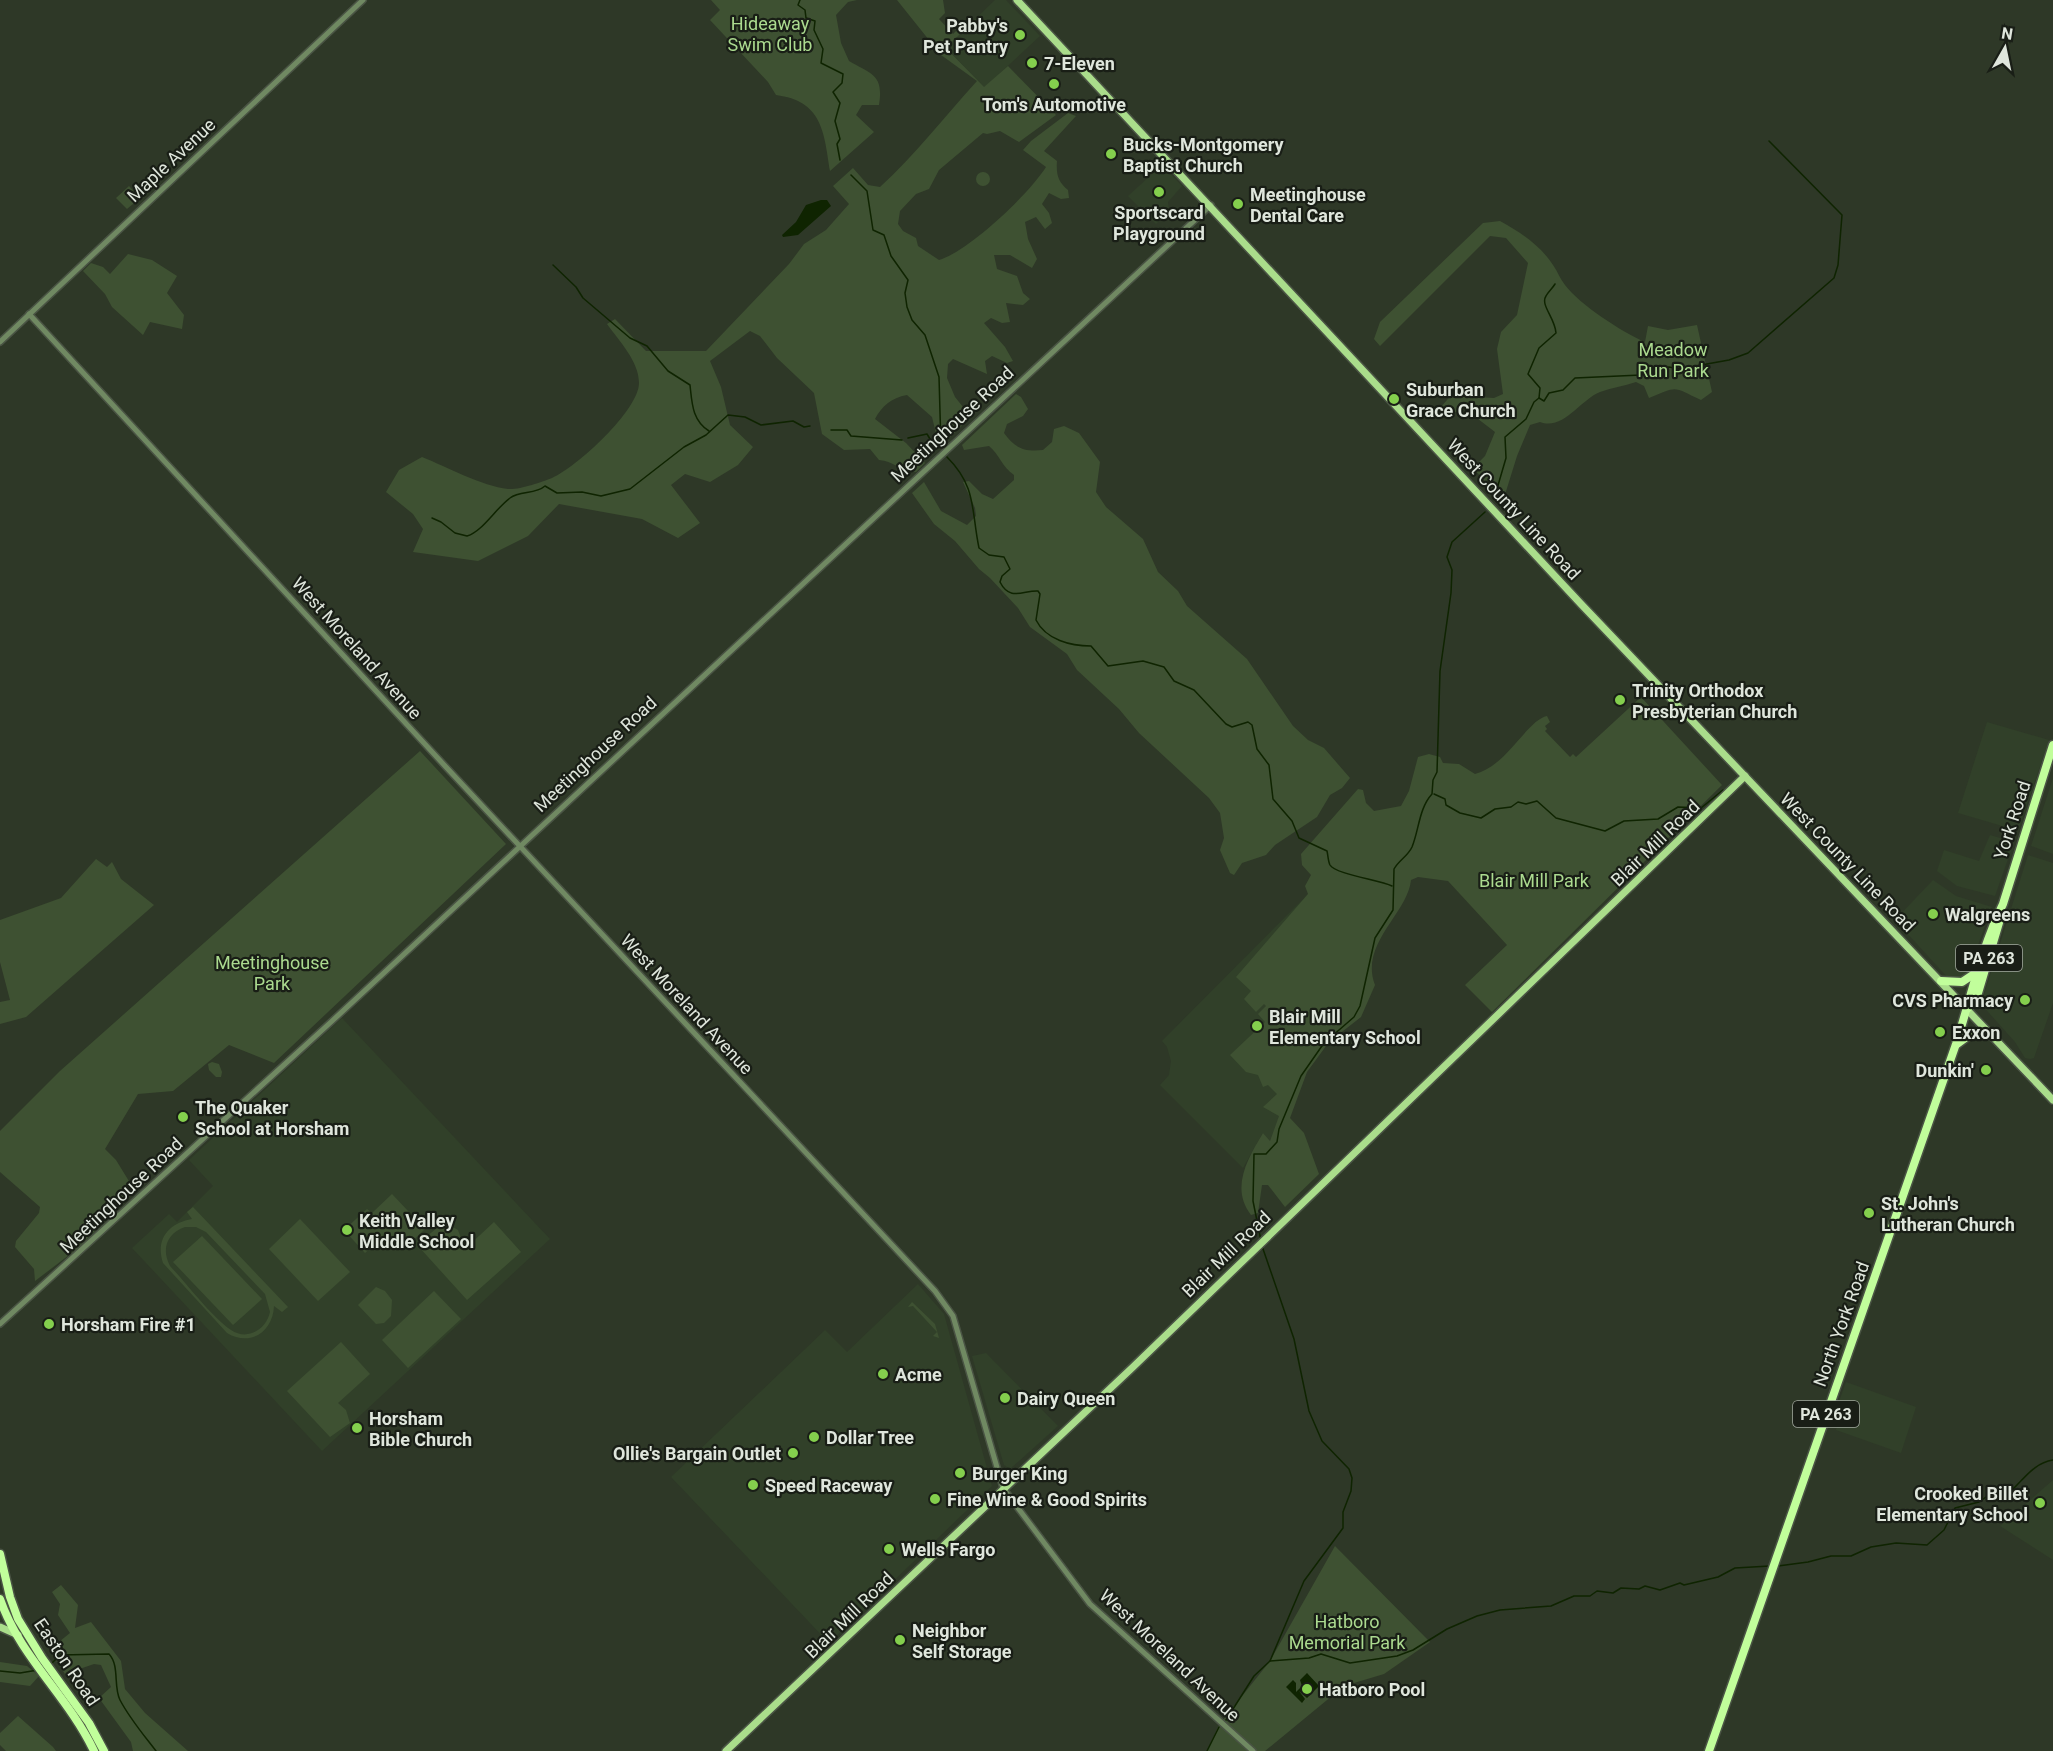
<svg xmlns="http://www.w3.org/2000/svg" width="2053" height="1751" font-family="Roboto,sans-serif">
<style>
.built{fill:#314029}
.green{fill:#3e5132;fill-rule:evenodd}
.water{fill:#0f2401}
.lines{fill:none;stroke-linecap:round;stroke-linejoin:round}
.stream{stroke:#0f2401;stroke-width:1.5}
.minor-casing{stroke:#4a5444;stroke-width:8}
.major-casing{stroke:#4a5444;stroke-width:10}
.highway-casing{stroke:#4a5444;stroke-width:11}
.minor{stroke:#708962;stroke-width:5}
.major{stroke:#aadd8b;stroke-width:7}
.highway{stroke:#c1fe9b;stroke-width:8}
.poi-dot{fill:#84cf4d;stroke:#191e16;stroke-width:2}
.labels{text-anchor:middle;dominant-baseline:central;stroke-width:4.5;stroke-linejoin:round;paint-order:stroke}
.shield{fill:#191e16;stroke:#a4aaa1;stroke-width:1.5}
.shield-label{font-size:16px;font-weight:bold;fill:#dfe6dc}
.park-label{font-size:18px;fill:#abda8f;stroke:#191e16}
.poi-label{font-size:18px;font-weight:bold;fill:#dfe6dc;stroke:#191e16;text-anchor:start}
.street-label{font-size:18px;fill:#dfe6dc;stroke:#191e16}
</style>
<rect width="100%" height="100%" fill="#2e3827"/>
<g class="built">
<polygon points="995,0 1006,0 1040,36 984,88 946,47"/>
<polygon points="1162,165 1182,186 1168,202 1169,211 1156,224 1128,196"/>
<polygon points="1987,722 2049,740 2019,828 2016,830 1958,813"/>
<polygon points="2053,778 2053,854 2031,846"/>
<polygon points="1990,835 2014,842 1995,896 1957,886 1937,871 1944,850 1979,861"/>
<polygon points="2028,855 2053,863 2053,1003 2034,1058 2030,1059 2025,1058 2015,1042 1981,1004"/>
<polygon points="1326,876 1292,1083 1270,1141 1263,1133 1243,1168 1160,1085 1169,1075 1171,1061 1167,1047 1162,1041"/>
<polygon points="1933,880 1956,896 1992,907 1967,975 1959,979 1949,979 1895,920"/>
<polygon points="342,1018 550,1239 322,1451 132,1248 169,1214 177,1222 213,1186 189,1160"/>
<polygon points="918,1284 944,1314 992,1486 829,1643 671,1477 825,1330 847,1352"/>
<polygon points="986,1353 1058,1426 1010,1469 1004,1465 972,1356"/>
<polygon points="1846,1382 1916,1407 1901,1453 1836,1430 1837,1426 1831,1424"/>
<polygon points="2053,1480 2053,1560 2000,1526"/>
</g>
<g class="green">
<path d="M711 0H857L848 2 836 15 841 43 849 61C871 74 884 74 879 105H862L856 115 874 132 830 171C824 131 822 101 776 95L768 82 710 20 720 10Z"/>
<path d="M897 0H943L945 13 939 19 953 34 968 19 972 22 946 48 984 87 1008 66 1056 115 1019 142 1000 131 987 134 983 133 939 170 929 189 916 194 900 211 898 224 903 231 916 238 918 246 939 260C969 251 1029 194 1046 167L1023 150 1031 141 1068 113 1076 116 1044 151 1057 161C1056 174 1058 182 1068 190L1069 198 1061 199 1049 193 1042 204 1049 213 1052 223 1045 229 1036 217 1025 222 1028 239 1037 259 1032 268 1010 255H994L997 269 1017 276 1023 293 1030 299 1023 305 1006 303 1010 322 1002 323 991 318 984 323 1005 347 1013 361 1007 363 992 356 985 361 987 374 953 359 948 364 947 378 955 397 971 417 946 441 938 442 932 417 907 395C891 398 882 406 875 419L906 443 925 463 916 472C901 472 894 461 879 460L870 449 844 450 822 434 814 393 777 358 760 336 750 331 710 361 721 387 730 425 753 447 738 465 710 482 685 474 671 485 700 523 678 538 642 519 559 504 528 536 478 561 413 552 423 529 413 514 386 492 399 470 422 457C447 467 482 486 508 489 519 490 542 482 552 478 577 467 639 410 639 383 639 361 619 341 607 324L615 319 646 351H706L789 264 804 244 826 230 849 204 833 186 853 168 868 185 880 187C916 154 945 116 977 81L941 55Z"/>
<circle cx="983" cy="179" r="7"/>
<polygon points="129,186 140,198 127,209 116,198"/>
<path d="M1500 221C1520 232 1540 245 1553 265 1558 272 1560 279 1565 285 1580 305 1622 332 1645 342L1648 326 1668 330 1697 325 1712 392 1701 400C1673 387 1679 385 1649 398L1644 386 1636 382C1624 386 1611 388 1600 392 1580 400 1563 431 1540 422L1530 425 1517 456 1503 501 1473 468 1485 456 1495 432 1465 409 1443 416 1439 409 1455 391 1467 387 1478 397 1494 398 1503 394 1497 349 1501 332 1517 315 1528 263 1506 238 1490 236 1380 346 1374 339 1380 322 1483 223Z"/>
<polygon points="128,254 152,260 177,276 167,293 184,315 182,329 150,322 143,335 112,307 105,294 83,271 91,263 103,267 110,274"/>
<path d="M1016 394 1021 397 1028 409 1023 416 1007 424 1004 433C1015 448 1024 452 1043 450L1052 442 1054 429 1064 426 1079 433 1100 462 1096 492 1106 507 1143 539 1158 572 1178 591 1187 606 1247 659 1293 726 1308 740 1324 748 1350 778 1342 788 1330 795 1317 817 1275 845 1266 855 1242 863 1234 875 1230 873 1220 850 1224 838 1220 813 1209 798 1139 733 1119 709 1077 670 1067 654 1030 627 1018 608 990 578 979 569 955 541 934 524 912 493 924 482 941 511 967 525 976 516 975 508 963 482 969 481 982 494 993 499 1014 480V475C1002 467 999 454 989 446L964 450 962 445Z"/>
<path d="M1641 697 1722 785 1492 1012 1465 985 1507 945 1448 881 1418 877 1411 880C1408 913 1359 944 1375 985L1361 1017 1329 1042 1307 1072 1290 1118 1304 1133 1319 1174 1285 1207 1268 1185H1262L1258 1213 1251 1215C1230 1188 1248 1158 1263 1133L1270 1141 1279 1116 1263 1107 1277 1094 1268 1085 1263 1087 1258 1075 1246 1072 1230 1055 1265 1022 1258 1014 1266 1006 1264 1004 1256 1012 1244 999 1251 991 1236 977 1308 894 1305 886 1311 875 1302 865 1301 854 1358 789 1363 790 1366 803 1374 811 1401 806 1409 791 1418 757 1429 754 1440 757 1443 763 1459 764 1475 774C1507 766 1527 720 1547 716L1550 722 1545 726 1547 729 1545 731 1570 757 1573 754 1576 757Z"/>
<polygon points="420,751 506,844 274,1063 229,1045 173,1091 138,1094 105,1149 116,1160 135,1191 77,1249 35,1281 34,1269 15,1247 16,1241 39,1213 40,1207 0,1172 0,1131 60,1071"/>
<polygon points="96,859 107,867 112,862 121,879 154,905 26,1017 0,1024 0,1002 10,1000 0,962 0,920 61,898"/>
<polygon points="212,1062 219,1064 222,1072 221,1077 216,1077 209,1070 208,1064"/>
<polygon points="392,1194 425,1229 404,1249 388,1232 365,1253 344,1230 367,1209 372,1213"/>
<path d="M193 1207 288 1307 282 1312 274 1306C273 1332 250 1347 227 1333L163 1263C155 1239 169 1223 192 1219L187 1212ZM185 1227H196L206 1232 265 1294 270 1312C266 1330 247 1341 231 1330 211 1316 187 1284 170 1266 161 1249 167 1233 185 1227Z"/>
<polygon points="300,1219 350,1272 318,1301 269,1249"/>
<polygon points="444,1222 458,1230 465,1249 494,1222 521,1252 467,1300 419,1247 419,1243"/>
<polygon points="202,1236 262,1299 233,1325 173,1262"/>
<polygon points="376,1287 385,1291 392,1300 391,1316 384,1323 376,1324 358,1305"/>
<polygon points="434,1291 461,1319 408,1368 382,1340"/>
<polygon points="912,1302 935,1324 939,1338 933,1336 937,1332 913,1306 908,1307"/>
<polygon points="341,1342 370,1374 338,1403 346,1410 350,1423 330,1437 287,1391"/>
<polygon points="1335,1546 1430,1642 1384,1674 1344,1686 1265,1751 1207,1751 1219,1725 1270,1661"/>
<polygon points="61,1585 78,1605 75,1628 91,1622 121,1661 125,1689 145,1713 188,1751 133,1751 131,1742 99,1698 111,1687 101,1665 94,1664 65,1674 49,1650 70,1633 58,1615 60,1604 52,1592"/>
<polygon points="0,1662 27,1666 39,1676 30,1686 0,1682"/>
<polygon points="18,1716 53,1747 56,1751 6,1751 0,1745 0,1733"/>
</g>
<g class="water">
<polygon points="821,200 827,200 831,206 798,235 783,237 782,235 796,222 806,205"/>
<polygon points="1307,1673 1319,1686 1307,1698 1299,1691 1305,1699 1302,1703 1286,1687 1293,1680 1296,1683 1296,1692 1302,1686 1300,1680"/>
</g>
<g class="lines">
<g class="stream">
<polyline points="800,0 798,5 805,10 806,18 815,21 814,30 823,49 821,63 843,74 842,83 833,92 840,103 835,121 840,139 837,144 840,160"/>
<polyline points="851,175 867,191 873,230 884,235 891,256 908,280 905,293 907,307 912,320 925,335 939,377 941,447"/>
<path d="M553 265 576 287 583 298 630 338 647 346 668 371 690 385C692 403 692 420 709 431"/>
<polyline points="1539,398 1544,401 1549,393 1563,390 1575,378 1641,375 1669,367 1679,369 1729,360 1748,353 1834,278 1838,265 1842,215 1769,141"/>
<polyline points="831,430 847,430 851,436 902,440"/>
<polyline points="908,438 927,434 933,444 940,445"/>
<path d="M947 457C977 487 971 510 979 548L989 555 1004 557 1010 569 1002 576 1000 582C1010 602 1024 590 1038 591L1040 594 1036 620C1046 640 1071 646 1091 646L1108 666 1143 661 1164 667 1174 681 1194 690 1226 724 1232 727 1248 722 1252 725 1257 749 1269 765 1273 799 1292 821 1299 838 1327 851C1328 855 1328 861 1330 865 1335 874 1379 880 1392 886"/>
<path d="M1494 499 1506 458 1505 437 1526 419 1534 402 1539 398 1540 388 1528 374 1539 348 1556 333C1555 318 1540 305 1546 296 1548 292 1552 289 1555 284"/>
<path d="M432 518 441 522 455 533 467 536C483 531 496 508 510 498 520 490 535 495 545 486L557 493 582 492 601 496 630 489 684 447 706 435 728 415 745 417 761 425 793 421 804 427 810 426"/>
<polyline points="1434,794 1445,799 1446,805 1460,813 1481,818 1495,809 1511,807 1518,802 1526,804 1537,801 1556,818 1605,831 1624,821 1658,819 1678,807 1701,808 1723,790"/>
<path d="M1261 1241 1253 1201 1254 1154H1266L1277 1142 1279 1129 1301 1076 1324 1043 1354 1017 1360 1006 1375 938 1393 910 1394 869C1399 860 1408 856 1412 847 1419 830 1419 808 1432 794L1433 780 1437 772 1440 671 1451 593 1452 570 1447 557 1452 542 1485 512"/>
<polyline points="1262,1246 1294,1339 1309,1411 1322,1441 1349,1469 1352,1478 1351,1491 1343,1512 1343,1528 1304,1581 1270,1661"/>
<path d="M1778 1566 1808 1562 1831 1556H1851L1871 1547 1896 1543 1927 1545 1944 1530 1955 1508 1979 1502 1993 1492 2011 1491C2025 1478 2034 1463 2053 1460"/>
<path d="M50 1665 60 1655 109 1654C120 1666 113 1686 120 1700 130 1719 143 1734 156 1751"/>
<polyline points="0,1671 20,1673 38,1670"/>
<polyline points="1226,1720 1254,1676 1270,1661 1309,1658 1321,1654 1350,1663 1397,1656 1413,1650 1447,1629 1477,1616 1500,1610 1551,1606 1574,1596 1590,1596 1597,1591 1613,1593 1621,1588 1639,1589 1645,1586 1660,1590 1680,1583 1684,1585 1718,1577 1735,1568 1770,1566"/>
<polyline points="1207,1751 1219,1727"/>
</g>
<defs>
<g id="minor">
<polyline points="29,314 446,767 935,1291 953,1316 1003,1488 1090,1604 1253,1751"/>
<polyline points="0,342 363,0"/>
<polyline points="0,1324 331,1022 1211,205"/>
</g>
<g id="major">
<polyline points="1017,0 1581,604 2053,1100"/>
<polyline points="0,1627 18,1635"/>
<polyline points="726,1751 1133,1367 1745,776"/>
</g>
<g id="highway">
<polyline points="1941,981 1962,982 1974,974"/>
<polyline points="1968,1008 1978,993 2001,916"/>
<polyline points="1957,1044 1972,1033 1993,1036"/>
<polyline points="0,1554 10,1597 18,1619 42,1658 89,1723 104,1751"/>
<path d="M0 1599C20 1657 68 1696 94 1751"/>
<path d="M1709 1751 1956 1044C1971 997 1981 949 2003 904L2053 745"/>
</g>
</defs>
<use href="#minor" class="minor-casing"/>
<use href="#major" class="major-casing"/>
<use href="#highway" class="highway-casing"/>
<use href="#minor" class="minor"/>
<use href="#major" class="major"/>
<use href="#highway" class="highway"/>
</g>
<g class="poi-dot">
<circle cx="1020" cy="35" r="6"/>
<circle cx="1032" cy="63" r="6"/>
<circle cx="1054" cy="84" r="6"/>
<circle cx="1111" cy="154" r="6"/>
<circle cx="1159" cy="192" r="6"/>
<circle cx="1238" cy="204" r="6"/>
<circle cx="1394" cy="399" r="6"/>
<circle cx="1620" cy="700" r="6"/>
<circle cx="1933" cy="914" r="6"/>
<circle cx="2025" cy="1000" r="6"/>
<circle cx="1257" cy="1026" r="6"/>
<circle cx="1940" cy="1032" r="6"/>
<circle cx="1986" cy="1070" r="6"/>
<circle cx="183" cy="1117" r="6"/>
<circle cx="1869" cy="1213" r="6"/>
<circle cx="347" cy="1230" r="6"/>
<circle cx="49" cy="1324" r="6"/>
<circle cx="883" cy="1374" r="6"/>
<circle cx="1005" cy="1398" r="6"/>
<circle cx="357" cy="1428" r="6"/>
<circle cx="814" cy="1437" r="6"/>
<circle cx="793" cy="1453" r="6"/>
<circle cx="960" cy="1473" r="6"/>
<circle cx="753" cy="1485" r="6"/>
<circle cx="935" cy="1499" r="6"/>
<circle cx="2040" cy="1503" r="6"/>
<circle cx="889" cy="1549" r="6"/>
<circle cx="900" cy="1640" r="6"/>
<circle cx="1307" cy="1689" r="6"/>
</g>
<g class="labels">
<g class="shield">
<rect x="1956" y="945" width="66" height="26" rx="4.5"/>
<rect x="1793" y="1401" width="66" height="26" rx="4.5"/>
</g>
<g class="shield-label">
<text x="1989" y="958">PA 263</text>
<text x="1826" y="1414">PA 263</text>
</g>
<g class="park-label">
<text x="770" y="23">Hideaway<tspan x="770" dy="21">Swim Club</tspan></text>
<text x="1673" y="349">Meadow<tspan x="1673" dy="21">Run Park</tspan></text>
<text x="1534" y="880">Blair Mill Park</text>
<text x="272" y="962">Meetinghouse<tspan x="272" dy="21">Park</tspan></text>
<text x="1347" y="1621">Hatboro<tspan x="1347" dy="21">Memorial Park</tspan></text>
</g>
<g class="poi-label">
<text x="1008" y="25" text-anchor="end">Pabby's<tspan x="1008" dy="21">Pet Pantry</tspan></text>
<text x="1044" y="63">7-Eleven</text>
<text x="1054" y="104" text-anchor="middle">Tom's Automotive</text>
<text x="1123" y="144">Bucks-Montgomery<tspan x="1123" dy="21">Baptist Church</tspan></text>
<text x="1250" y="194">Meetinghouse<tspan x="1250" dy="21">Dental Care</tspan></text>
<text x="1159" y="212" text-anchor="middle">Sportscard<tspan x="1159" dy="21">Playground</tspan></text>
<text x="1406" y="389">Suburban<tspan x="1406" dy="21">Grace Church</tspan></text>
<text x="1632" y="690">Trinity Orthodox<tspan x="1632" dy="21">Presbyterian Church</tspan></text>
<text x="1945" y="914">Walgreens</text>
<text x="2013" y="1000" text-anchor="end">CVS Pharmacy</text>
<text x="1269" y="1016">Blair Mill<tspan x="1269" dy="21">Elementary School</tspan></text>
<text x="1952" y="1032">Exxon</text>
<text x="1974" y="1070" text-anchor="end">Dunkin'</text>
<text x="195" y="1107">The Quaker<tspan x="195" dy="21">School at Horsham</tspan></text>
<text x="1881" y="1203">St. John's<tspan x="1881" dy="21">Lutheran Church</tspan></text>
<text x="359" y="1220">Keith Valley<tspan x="359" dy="21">Middle School</tspan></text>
<text x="61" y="1324">Horsham Fire #1</text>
<text x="895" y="1374">Acme</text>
<text x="1017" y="1398">Dairy Queen</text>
<text x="369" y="1418">Horsham<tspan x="369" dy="21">Bible Church</tspan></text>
<text x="826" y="1437">Dollar Tree</text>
<text x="781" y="1453" text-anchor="end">Ollie's Bargain Outlet</text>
<text x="972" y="1473">Burger King</text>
<text x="765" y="1485">Speed Raceway</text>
<text x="2028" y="1493" text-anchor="end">Crooked Billet<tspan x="2028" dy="21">Elementary School</tspan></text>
<text x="947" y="1499">Fine Wine &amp; Good Spirits</text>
<text x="901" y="1549">Wells Fargo</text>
<text x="912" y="1630">Neighbor<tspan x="912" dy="21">Self Storage</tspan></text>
<text x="1319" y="1689">Hatboro Pool</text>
</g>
<g class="street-label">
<text transform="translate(171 160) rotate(-43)">Maple Avenue</text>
<text transform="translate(952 424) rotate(-43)">Meetinghouse Road</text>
<text transform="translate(1514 509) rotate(47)">West County Line Road</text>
<text transform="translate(357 648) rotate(48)">West Moreland Avenue</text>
<text transform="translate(595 754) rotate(-43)">Meetinghouse Road</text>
<text transform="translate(2012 820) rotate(-72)">York Road</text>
<text transform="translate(1655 843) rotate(-44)">Blair Mill Road</text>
<text transform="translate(1848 862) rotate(46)">West County Line Road</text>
<text transform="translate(687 1004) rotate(47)">West Moreland Avenue</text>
<text transform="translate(121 1195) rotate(-43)">Meetinghouse Road</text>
<text transform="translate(1226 1254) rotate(-44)">Blair Mill Road</text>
<text transform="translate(1841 1324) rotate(-70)">North York Road</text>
<text transform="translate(849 1615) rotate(-44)">Blair Mill Road</text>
<text transform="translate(1170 1655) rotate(43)">West Moreland Avenue</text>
<text transform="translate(67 1662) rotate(56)">Easton Road</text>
</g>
</g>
<g transform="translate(2005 48) rotate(9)" stroke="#191e16" stroke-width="4.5" paint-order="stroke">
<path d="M0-4.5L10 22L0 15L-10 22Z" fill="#dfe6dc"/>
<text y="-9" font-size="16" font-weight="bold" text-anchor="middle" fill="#dfe6dc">N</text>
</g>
</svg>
